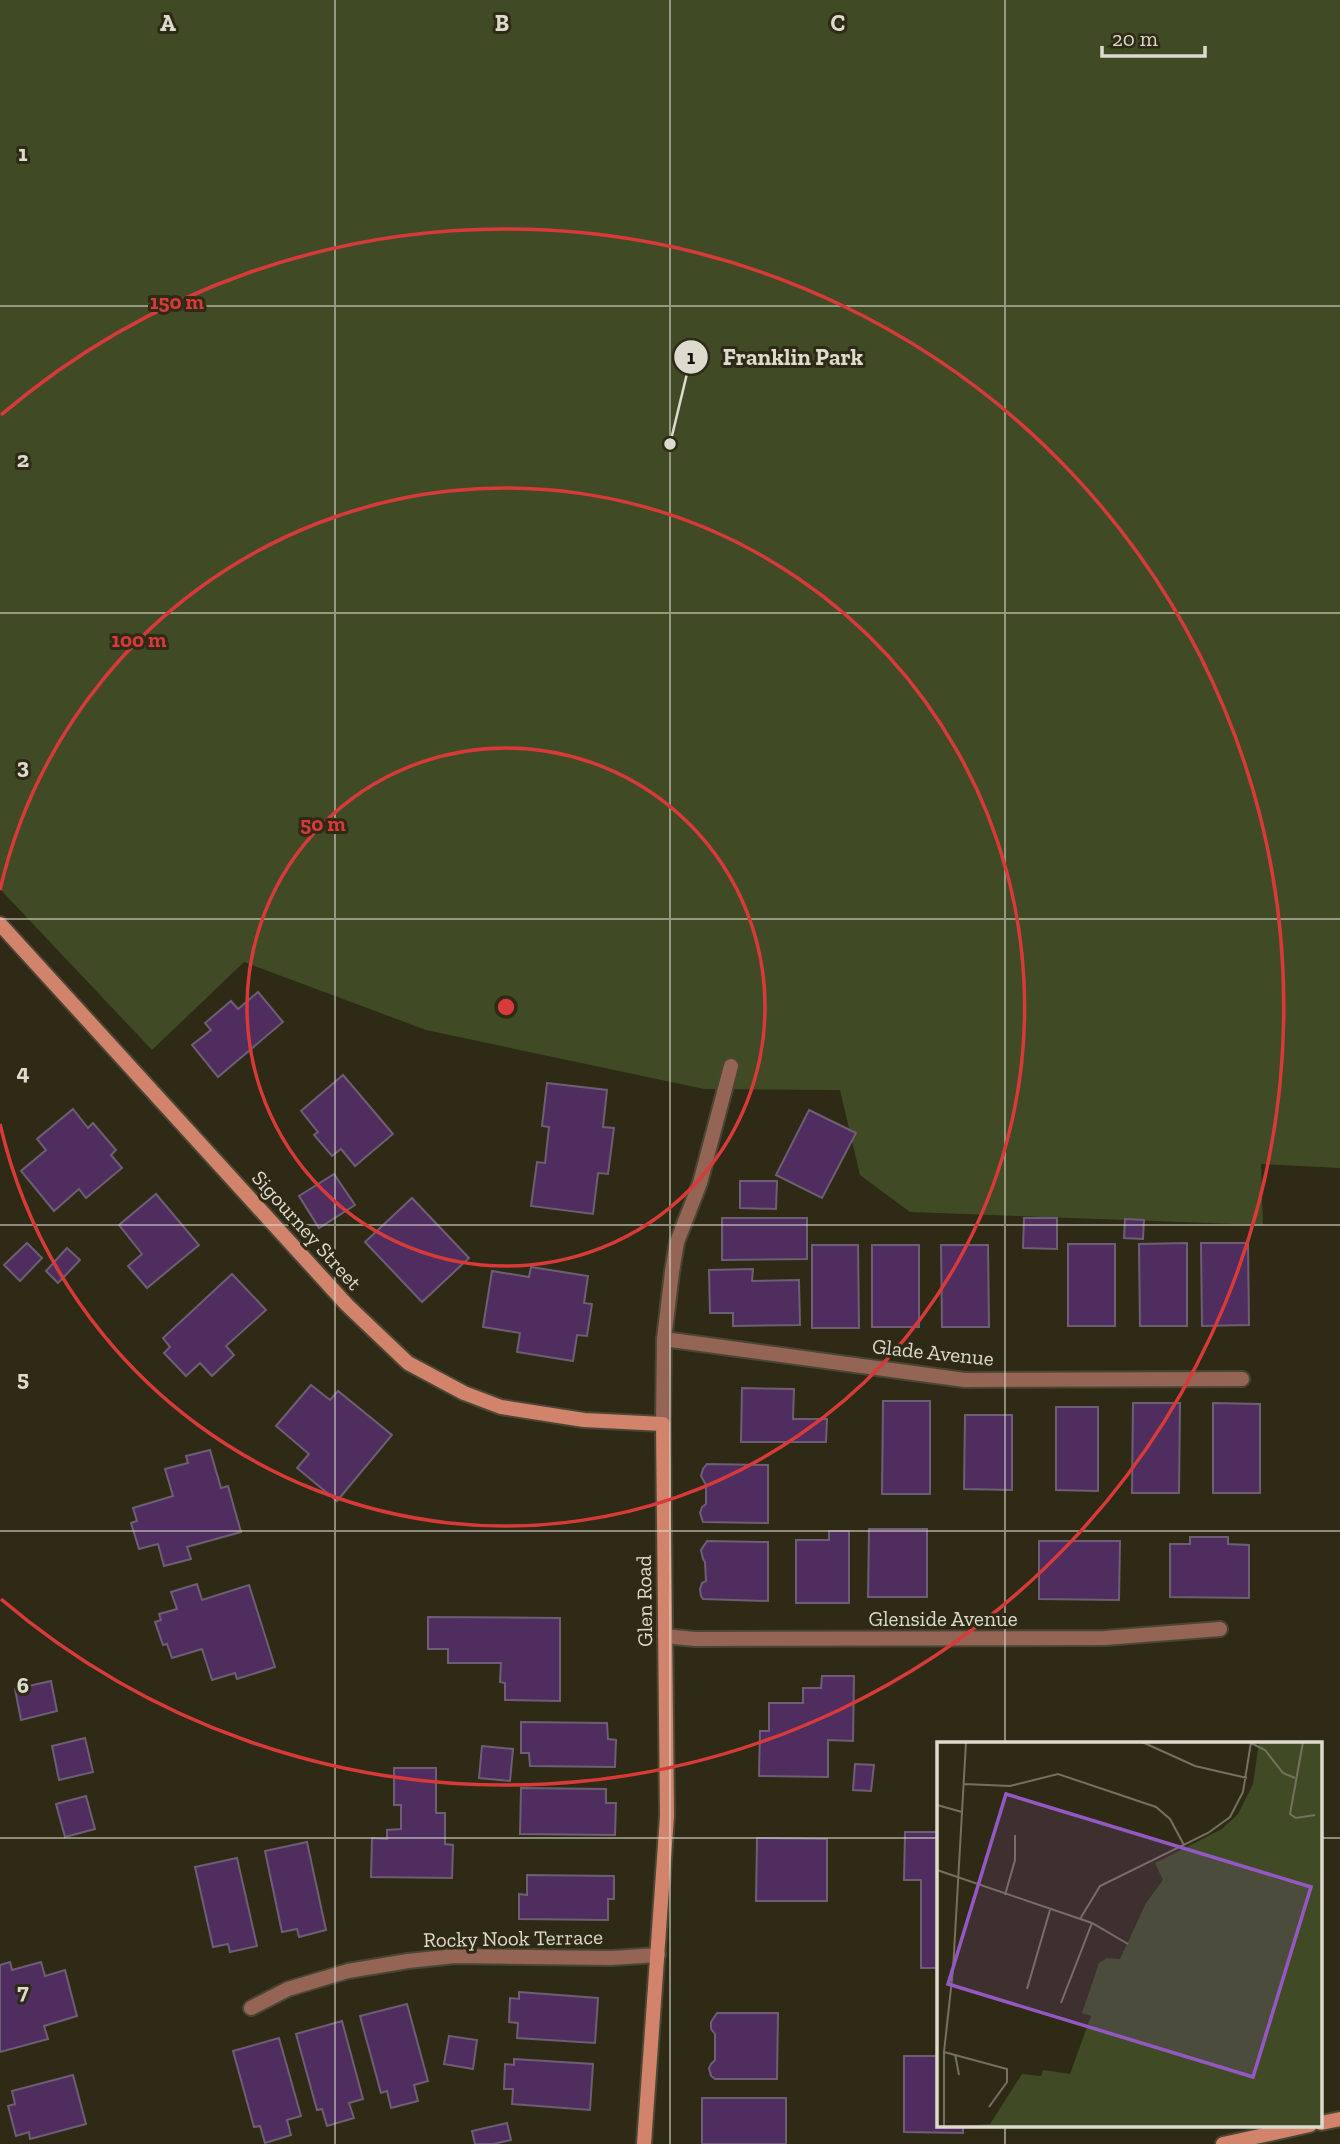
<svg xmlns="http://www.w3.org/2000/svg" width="1340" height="2144" font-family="'Zilla Slab',serif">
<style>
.green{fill:#404b25}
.building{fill:#4f2d5e;stroke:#6c5f73;stroke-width:2}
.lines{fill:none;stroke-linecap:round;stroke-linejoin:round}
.street-casing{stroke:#4a4633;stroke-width:18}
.secondary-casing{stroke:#4a4633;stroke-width:18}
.street{stroke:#946454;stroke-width:14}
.secondary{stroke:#d1836b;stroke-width:14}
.grid{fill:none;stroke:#dddbce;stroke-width:2;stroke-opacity:0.55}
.ring{fill:none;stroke:#d73a39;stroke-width:3.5}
.labels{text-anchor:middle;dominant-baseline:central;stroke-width:6;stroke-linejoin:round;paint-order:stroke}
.street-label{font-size:21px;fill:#dddbce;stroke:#2e2a15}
.inset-road{fill:none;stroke:#74715f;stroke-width:2}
.view{fill:#9458c3;fill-opacity:0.15;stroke:#9458c3;stroke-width:3.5}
.inset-edge{fill:none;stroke:#dddbce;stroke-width:3.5}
.grid-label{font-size:23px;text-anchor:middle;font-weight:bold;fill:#dddbce;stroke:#2e2a15;stroke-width:6;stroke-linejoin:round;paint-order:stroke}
.centre{fill:#d73a39;stroke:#2e2a15;stroke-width:3.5}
.ring-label{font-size:21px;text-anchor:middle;font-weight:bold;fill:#d73a39;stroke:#2e2a15;stroke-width:6;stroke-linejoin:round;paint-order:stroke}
.leader{fill:none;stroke:#dddbce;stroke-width:2.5}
.callout-dot{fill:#dddbce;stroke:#2e2a15;stroke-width:2.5}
.mark-label{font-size:21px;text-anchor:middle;font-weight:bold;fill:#111}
.callout-label{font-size:23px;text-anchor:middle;font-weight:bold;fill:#dddbce;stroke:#2e2a15;stroke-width:6;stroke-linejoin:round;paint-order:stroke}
</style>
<rect width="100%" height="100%" fill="#2e2a15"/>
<polygon class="green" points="0,0 1340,0 1340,1168 1261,1164 1263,1225 910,1212 860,1175 840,1090 704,1089 426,1030 244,962 152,1050 0,889"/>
<g class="building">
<polygon points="258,992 283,1022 218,1077 192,1045 211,1030 205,1023 231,1001 238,1009"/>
<polygon points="343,1075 393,1134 355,1166 341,1149 332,1156 314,1135 318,1132 301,1111"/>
<polygon points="547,1083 607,1090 603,1127 614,1128 608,1174 598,1173 593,1214 531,1206 537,1162 545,1163 549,1127 542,1126"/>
<polygon points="73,1109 88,1128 93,1123 116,1150 111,1155 122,1168 86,1198 79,1189 54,1211 21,1171 46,1150 37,1139"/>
<polygon points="809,1110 856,1133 822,1198 776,1175"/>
<polygon points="334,1174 355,1205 319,1228 299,1196"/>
<polygon points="740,1181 777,1181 776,1209 740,1208"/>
<polygon points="156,1194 199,1245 147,1288 128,1266 142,1254 119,1225"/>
<polygon points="412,1198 469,1258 422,1302 365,1242"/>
<polygon points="722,1218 807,1218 807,1259 722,1260"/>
<polygon points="1024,1218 1057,1218 1057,1249 1023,1248"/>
<polygon points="1125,1219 1144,1220 1143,1239 1124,1238"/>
<polygon points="27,1243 42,1258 20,1281 4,1265"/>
<polygon points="1187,1243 1187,1326 1140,1326 1139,1244"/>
<polygon points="1201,1243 1248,1243 1249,1325 1202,1326"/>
<rect x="1068" y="1244" width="47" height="82"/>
<polygon points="812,1245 858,1245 859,1328 812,1328"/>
<rect x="872" y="1245" width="47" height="82"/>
<polygon points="941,1245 988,1245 989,1327 942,1327"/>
<polygon points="67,1248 80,1260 58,1283 46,1271"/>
<polygon points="531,1267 588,1276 584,1303 592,1304 587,1336 577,1335 573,1361 517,1352 520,1333 483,1327 492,1271 529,1277"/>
<polygon points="753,1269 752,1281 799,1280 800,1325 733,1326 733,1313 710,1313 709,1270"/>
<polygon points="232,1274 266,1310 226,1346 234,1355 212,1376 200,1363 186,1376 164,1353 170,1347 163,1338"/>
<polygon points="311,1385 330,1400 338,1391 392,1435 337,1501 297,1468 309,1454 276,1426"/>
<polygon points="742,1388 794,1389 793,1419 827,1419 826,1442 741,1442"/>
<polygon points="883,1401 930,1401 930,1494 882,1494"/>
<polygon points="1133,1403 1180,1403 1179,1493 1132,1493"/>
<polygon points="1213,1403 1260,1404 1260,1493 1213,1493"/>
<polygon points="1056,1407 1098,1407 1098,1491 1056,1490"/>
<polygon points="965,1415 1012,1415 1012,1490 964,1489"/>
<polygon points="210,1450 221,1488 228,1486 241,1532 187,1547 191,1559 164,1566 158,1544 139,1549 131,1523 137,1521 133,1508 173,1496 165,1469 188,1463 186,1456"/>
<polygon points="707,1464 768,1465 768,1523 703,1522 700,1513 702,1507 706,1504 706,1485 701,1476 703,1469"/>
<polygon points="869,1529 927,1529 927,1597 868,1597"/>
<polygon points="829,1531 849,1531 849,1603 796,1603 796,1540 829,1540"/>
<polygon points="1190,1537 1228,1537 1228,1544 1249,1545 1249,1598 1170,1597 1170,1544 1190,1544"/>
<polygon points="707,1541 768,1542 768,1601 703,1599 701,1596 700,1589 702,1583 706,1581 705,1562 703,1559 701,1550"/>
<polygon points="1039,1541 1120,1541 1119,1600 1039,1599"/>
<polygon points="197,1584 202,1600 249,1585 275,1667 237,1679 235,1673 212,1680 202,1649 172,1658 167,1644 163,1645 155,1622 161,1620 159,1614 177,1609 171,1592"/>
<polygon points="428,1617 560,1618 560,1701 505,1700 505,1683 500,1682 501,1663 448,1663 448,1649 428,1649"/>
<polygon points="822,1676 854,1676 853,1741 828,1740 828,1777 759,1776 760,1731 769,1731 769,1703 803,1703 803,1688 821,1688"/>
<polygon points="51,1681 57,1711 21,1720 15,1689"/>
<polygon points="521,1722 607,1723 608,1739 616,1740 615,1767 530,1766 529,1753 521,1753"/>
<polygon points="85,1738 93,1772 59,1780 52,1746"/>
<polygon points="482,1746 513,1749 510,1781 479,1778"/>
<polygon points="855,1764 874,1765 871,1791 853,1790"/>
<polygon points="394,1768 436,1768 436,1813 445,1813 445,1844 453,1845 452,1878 371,1877 372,1838 387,1839 387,1830 401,1829 401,1805 394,1805"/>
<polygon points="521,1788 606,1789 606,1803 616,1803 615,1835 520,1834"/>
<polygon points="86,1796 95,1829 65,1837 56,1804"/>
<polygon points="905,1832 939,1832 939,1968 921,1968 921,1880 904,1880"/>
<polygon points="757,1838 827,1839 827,1901 756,1901"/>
<polygon points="307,1842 326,1930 299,1937 297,1929 282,1932 265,1851"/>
<polygon points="237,1858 257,1946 230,1952 228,1944 213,1947 195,1867"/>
<polygon points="527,1875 614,1876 614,1899 608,1899 608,1920 519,1919 519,1894 527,1895"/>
<polygon points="10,1962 12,1970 41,1962 45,1976 65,1970 77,2016 44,2026 48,2039 0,2052 0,1965"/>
<polygon points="519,1992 598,1998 595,2043 517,2038 518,2023 509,2022 510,1998 519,1999"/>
<polygon points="407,2004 428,2081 414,2085 418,2101 391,2108 387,2091 381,2093 360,2016"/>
<polygon points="717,2013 778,2013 777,2079 715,2079 711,2076 709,2068 711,2064 715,2060 715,2034 711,2029 711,2022"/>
<polygon points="342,2021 363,2099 349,2103 354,2118 327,2126 322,2109 317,2110 296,2034"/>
<polygon points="449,2036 477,2040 473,2069 444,2064"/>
<polygon points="279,2038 301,2116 287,2120 291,2135 265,2143 260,2126 254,2127 233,2051"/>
<polygon points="904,2056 939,2056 939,2125 963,2125 963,2133 904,2132"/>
<polygon points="514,2059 593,2064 590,2110 512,2104 513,2089 504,2089 505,2064 514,2065"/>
<polygon points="73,2075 86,2124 30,2139 29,2132 16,2136 8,2106 15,2104 12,2091"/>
<rect x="702" y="2098" width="84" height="46"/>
<polygon points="507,2123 511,2140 493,2144 475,2144 472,2131"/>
</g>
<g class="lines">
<defs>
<g id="street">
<polyline points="664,1339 965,1380 1242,1379"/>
<polyline points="663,1424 664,1339 672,1272 677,1242 700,1183 731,1066"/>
<polyline points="665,1635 674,1637 695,1639 1105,1638 1220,1629"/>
<polyline points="251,2008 288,1989 348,1971 408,1961 455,1956 611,1958 658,1955"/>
</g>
<g id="secondary">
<polyline points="0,924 347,1305 408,1363 464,1393 501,1407 584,1420 663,1424 667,1816 644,2144"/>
<polyline points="1321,2123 1340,2119"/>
<polyline points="1223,2144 1310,2125"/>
</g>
</defs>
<use href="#street" class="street-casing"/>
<use href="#secondary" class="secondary-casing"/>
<use href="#street" class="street"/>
<use href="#secondary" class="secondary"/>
</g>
<path class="grid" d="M335 0V2144M670 0V2144M1005 0V1743M0 306H1340M0 613H1340M0 919H1340M0 1225H1340M0 1531H1340M0 1838H939M1321 1838H1340M1005 2125V2144"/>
<g class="ring">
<circle cx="506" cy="1007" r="259"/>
<path d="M0 890A519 519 0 1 1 0 1124"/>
<path d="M1 415A778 778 0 1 1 1 1599"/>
</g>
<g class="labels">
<g class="street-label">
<text transform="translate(307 1230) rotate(48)">Sigourney Street</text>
<text transform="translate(933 1352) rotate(6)">Glade Avenue</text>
<text transform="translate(644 1601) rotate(-91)">Glen Road</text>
<text x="943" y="1618">Glenside Avenue</text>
<text transform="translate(513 1938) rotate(-1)">Rocky Nook Terrace</text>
</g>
</g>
<g transform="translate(937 1742)">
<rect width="385" height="385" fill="#2e2a15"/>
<path d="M322 0H385V385H12L53 382 85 332 104 334 106 328 133 332 154 274 145 271 162 221 170 216 183 217 209 161 226 138 218 121 285 87 301 72 316 42Z" fill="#404b25"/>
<path class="inset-road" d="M205 0 258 24 310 36M312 0 328 8 346 31 358 36M366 0 353 72 359 76 378 73M27 42 73 44 121 32 219 65 233 77 247 103M0 63 25 70M0 128 155 181 191 202M68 153 78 118V93M143 177 163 144 271 91 293 75 306 50 314 0M90 247 113 168M124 261 155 181M7 310 70 327V340L52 365M18 312 22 333M7 385V310L16 228 29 0"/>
<path class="view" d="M69 52 374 145 316 335 11 242Z"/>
<rect width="385" height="385" class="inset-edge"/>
</g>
<g class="grid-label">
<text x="168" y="31">A</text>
<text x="502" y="31">B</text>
<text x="838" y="31">C</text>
<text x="23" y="161">1</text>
<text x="23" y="467">2</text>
<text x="23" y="774">3</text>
<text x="23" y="1080">4</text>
<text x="23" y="1386">5</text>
<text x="23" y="1693">6</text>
<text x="23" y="1999">7</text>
</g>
<circle cx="506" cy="1007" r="10" class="centre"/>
<g class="ring-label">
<text x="177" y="309">150 m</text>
<text x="139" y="647">100 m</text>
<text x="323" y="831">50 m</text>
</g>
<path class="leader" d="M670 444L691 357"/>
<g class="callout-dot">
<circle cx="670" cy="444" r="7"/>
<circle cx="691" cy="357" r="18"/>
</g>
<g class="mark-label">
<text x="691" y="364">1</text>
</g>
<g class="callout-label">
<text x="793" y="365">Franklin Park</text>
</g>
<path d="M1102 46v10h103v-10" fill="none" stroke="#dddbce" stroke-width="3.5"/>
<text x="1112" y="46" font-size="21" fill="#dddbce" stroke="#2e2a15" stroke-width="5" paint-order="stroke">20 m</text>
</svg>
